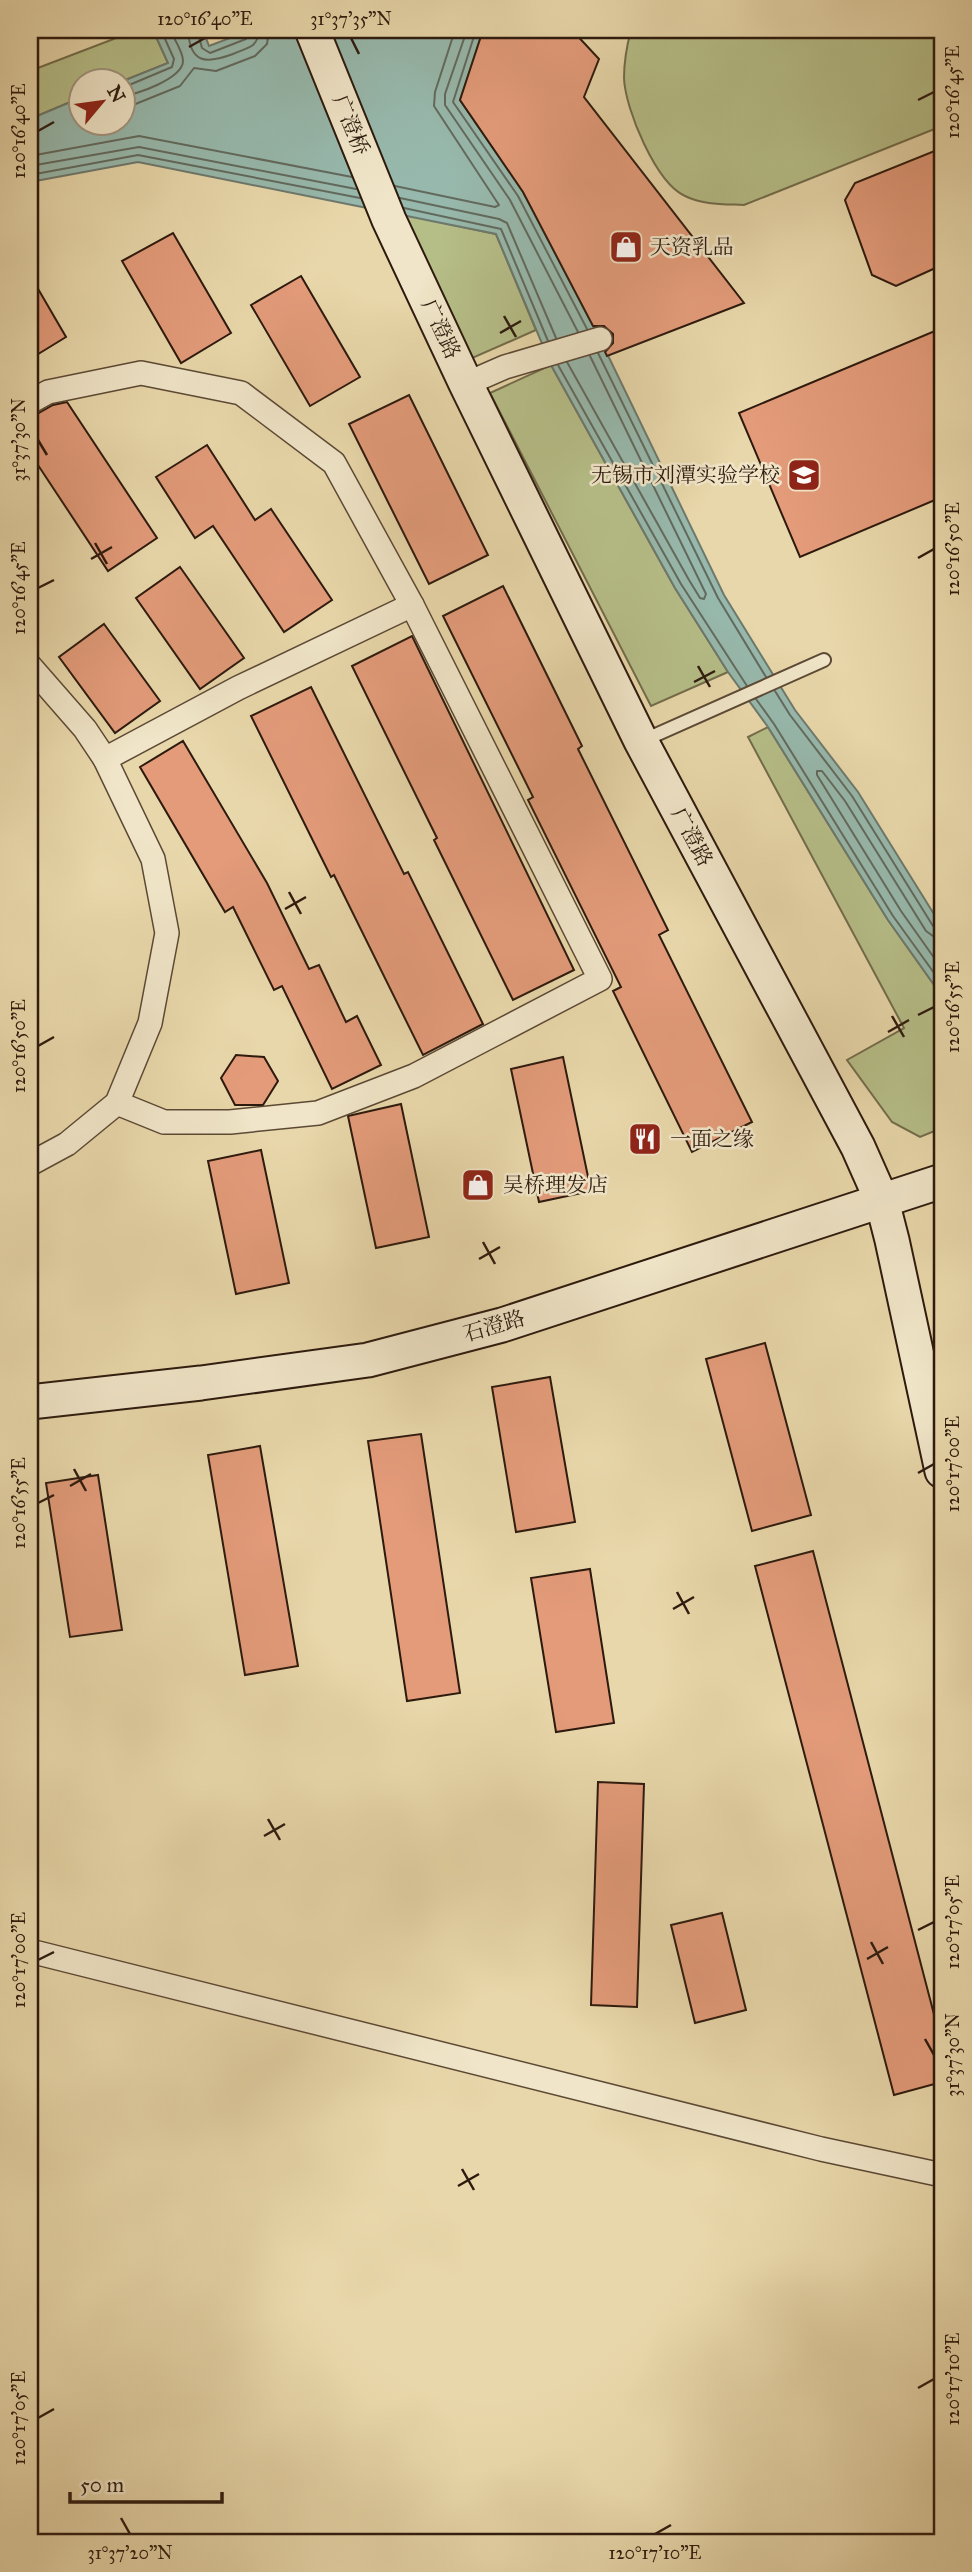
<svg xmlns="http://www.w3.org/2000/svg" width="972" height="2572" font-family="'IM FELL Great Primer','Noto Serif SC',serif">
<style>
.green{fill:#b6be88;stroke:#726c4b;stroke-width:2}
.water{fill:#97b9ad;stroke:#6d796d;stroke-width:2}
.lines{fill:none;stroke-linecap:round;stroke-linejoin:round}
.shore{stroke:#626a5e;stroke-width:2}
.building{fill:#e39b7a;stroke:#2d1a0e;stroke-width:2}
.lane-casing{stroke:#5c4935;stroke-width:16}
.street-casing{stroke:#5c4935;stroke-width:26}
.secondary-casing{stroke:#2d1a0e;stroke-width:37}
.lane{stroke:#f0e5c8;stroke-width:12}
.street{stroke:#f0e5c8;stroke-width:23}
.secondary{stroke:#f0e5c8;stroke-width:33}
.ticks{fill:none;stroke:#2d1a0e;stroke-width:2.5}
.labels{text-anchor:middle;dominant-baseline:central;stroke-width:5;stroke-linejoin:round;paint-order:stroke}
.street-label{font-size:21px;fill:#2d1a0e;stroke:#f0e5c8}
.poi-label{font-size:21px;fill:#2d1a0e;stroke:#f0e5c8;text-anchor:start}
.neatline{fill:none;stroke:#2d1a0e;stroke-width:2.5}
.ticks-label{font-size:18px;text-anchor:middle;fill:#2d1a0e}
</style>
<rect width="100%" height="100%" fill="#e8d7aa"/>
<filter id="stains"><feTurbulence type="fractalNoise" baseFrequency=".00286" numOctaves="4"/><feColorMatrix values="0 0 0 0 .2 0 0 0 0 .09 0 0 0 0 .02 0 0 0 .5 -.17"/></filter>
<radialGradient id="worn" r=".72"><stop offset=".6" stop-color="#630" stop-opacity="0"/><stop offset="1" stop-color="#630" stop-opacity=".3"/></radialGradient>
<g class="green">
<polygon points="137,30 153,30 168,63 123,81 80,80 80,98 30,119 30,71"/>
<path d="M631 30H942V126L744 205C725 204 703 205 685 196 656 183 625 109 624 78 624 63 627 45 631 30Z"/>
<polygon points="401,214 496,234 536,330 470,359"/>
<polygon points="551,365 675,588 728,672 651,706 490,393"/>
<polygon points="768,727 888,920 942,996 942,1128 920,1137 892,1122 847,1060 904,1028 748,737"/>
</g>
<polygon class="water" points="153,30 203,30 209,46 251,30 483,30 460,100 523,192 600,339 724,595 795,710 858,792 942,927 942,996 888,920 768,727 728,672 675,588 551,365 496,234 138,162 30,182 30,119 80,98 80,122 122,122 123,81 168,63"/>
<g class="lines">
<g class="shore">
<path d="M188 30C190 64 206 64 233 54 239 51 248 49 253 45 258 40 258 36 259 30"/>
<polyline points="197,30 202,48 210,53 246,39 250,30"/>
<polyline points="467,30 445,94 445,105 510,200 578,332"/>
<polyline points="476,30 453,102 518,196 587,329"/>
<polyline points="122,88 172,67 174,59 161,30"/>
<path d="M122 96C137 95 183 78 183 61 183 51 174 39 170 30"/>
<polyline points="122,107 133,105 180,86 194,68 216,71 255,56 267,44 269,30"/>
<polyline points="30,156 139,136 352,177"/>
<polyline points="30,166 139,147 356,189"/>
<polyline points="30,175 138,155 360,198"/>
<polyline points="395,186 495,207 499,205 434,106 435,92 455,30"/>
<polyline points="400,198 499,219 507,223 556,338"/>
<polyline points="404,208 501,229 548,341"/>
<polyline points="598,353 718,598 766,677"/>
<polyline points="567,362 689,580 700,598 704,599 706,594 590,356"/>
<polyline points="558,365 681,584 747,686"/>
<polyline points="775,691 790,715 852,796 933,926 942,929"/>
<polyline points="756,699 774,724 893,916 942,984"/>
<polyline points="942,938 933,936 926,931 845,801 822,771 817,771 817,775 901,911 942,969"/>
</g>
</g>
<g class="building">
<polygon points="483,30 572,30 599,59 584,97 744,303 607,356 605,352 613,343 613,334 604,326 593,326 523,192 460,100"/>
<polygon points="942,148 942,265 896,286 872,275 845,200 855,183"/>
<polygon points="173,233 231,333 181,363 122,261"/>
<polygon points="30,275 66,337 30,359"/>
<polygon points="301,276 360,377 310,406 251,305"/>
<polygon points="942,328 942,497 800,557 739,413"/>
<polygon points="409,395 488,555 429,584 349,424"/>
<polygon points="67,402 157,538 108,571 30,453 30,418 53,405"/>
<polygon points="207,445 255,520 271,509 332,600 284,632 213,526 195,538 156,477"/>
<polygon points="180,567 244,658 200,689 136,598"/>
<polygon points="503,586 582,746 578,749 668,930 659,935 752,1122 692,1152 613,991 621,987 528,800 533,797 443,616"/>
<polygon points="104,624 160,701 115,733 59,657"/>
<polygon points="412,636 574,970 513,1000 434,840 437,838 352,666"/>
<polygon points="311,687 404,874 408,872 483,1024 423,1055 334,875 331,877 251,716"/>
<polygon points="183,741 267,883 309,969 319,965 346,1022 357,1016 381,1065 332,1089 282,986 274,990 233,907 225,912 140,767"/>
<polygon points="236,1055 264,1057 278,1081 263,1105 235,1105 221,1078"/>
<polygon points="563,1057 591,1191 539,1202 511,1069"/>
<polygon points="401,1104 429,1237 376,1248 348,1116"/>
<polygon points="261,1150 289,1283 236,1294 208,1161"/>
<polygon points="765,1343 811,1515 752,1531 706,1359"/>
<polygon points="550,1377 575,1522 516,1532 492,1387"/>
<polygon points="421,1434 460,1693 407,1701 368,1441"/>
<polygon points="260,1446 298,1666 245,1675 208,1455"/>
<polygon points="98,1475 122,1630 70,1637 46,1483"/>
<polygon points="813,1551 942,2045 942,2082 894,2095 755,1566"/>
<polygon points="590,1569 614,1723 556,1732 531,1578"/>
<polygon points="598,1782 644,1784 637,2007 591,2005"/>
<polygon points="722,1913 746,2010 695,2023 671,1925"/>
</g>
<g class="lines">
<defs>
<polyline id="lane" points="642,741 824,660"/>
<g id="street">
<polyline points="466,384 505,367 600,339"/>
<polyline points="30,402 48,392 141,373 241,393 334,463 412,605 238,688 105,759"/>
<polyline points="30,666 85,729 105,759 153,859 167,933 150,1023 117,1103 67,1144 30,1164"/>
<polyline points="117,1103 164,1122 230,1122 318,1113 414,1076 600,979 412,605"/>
<polyline points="30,1951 821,2149 942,2175"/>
</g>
<g id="secondary">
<polyline points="312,30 389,220 466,384 641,741 858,1147 882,1201 892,1240 942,1471"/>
<polyline points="30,1402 201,1383 368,1360 502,1325 942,1181"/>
</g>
</defs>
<use href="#lane" class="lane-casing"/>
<use href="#street" class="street-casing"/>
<use href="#secondary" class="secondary-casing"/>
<use href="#lane" class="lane"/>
<use href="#street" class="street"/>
<use href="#secondary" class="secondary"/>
</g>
<path class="ticks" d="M351 38 359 54M189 47 205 38M918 100 934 92M38 131 54 122M504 316 516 337M500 333 521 321M38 440 47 455M95 543 107 564M918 558 934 549M91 559 112 547M38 588 54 580M698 666 710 687M694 682 715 671M289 892 301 914M285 909 306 897M918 1015 934 1007M892 1016 904 1037M888 1032 909 1020M38 1046 54 1037M483 1242 495 1264M479 1259 500 1247M74 1469 86 1491M918 1473 934 1464M70 1486 91 1474M38 1503 54 1495M677 1592 689 1614M673 1609 694 1597M268 1819 280 1840M264 1836 285 1824M918 1930 934 1922M871 1942 883 1964M867 1959 888 1947M38 1960 54 1952M925 2039 934 2055M462 2169 474 2190M458 2186 479 2174M918 2388 934 2379M38 2418 54 2409M121 2518 130 2534M655 2534 671 2525"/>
<defs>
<symbol id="shop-square" viewBox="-11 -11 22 22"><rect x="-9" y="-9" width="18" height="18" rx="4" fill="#8f2418" stroke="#f0e5c8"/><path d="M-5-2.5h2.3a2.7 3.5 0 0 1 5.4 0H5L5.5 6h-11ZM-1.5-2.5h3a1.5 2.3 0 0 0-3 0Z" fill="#fff"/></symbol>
<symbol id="school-square" viewBox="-11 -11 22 22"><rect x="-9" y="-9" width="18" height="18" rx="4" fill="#8f2418" stroke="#f0e5c8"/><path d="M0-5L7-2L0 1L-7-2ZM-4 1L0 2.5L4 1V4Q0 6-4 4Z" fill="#fff"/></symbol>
<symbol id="restaurant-square" viewBox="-11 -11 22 22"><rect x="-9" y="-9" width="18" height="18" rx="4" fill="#8f2418" stroke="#f0e5c8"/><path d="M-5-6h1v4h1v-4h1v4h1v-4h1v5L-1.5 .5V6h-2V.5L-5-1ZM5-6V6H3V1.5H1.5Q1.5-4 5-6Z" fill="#fff"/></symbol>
</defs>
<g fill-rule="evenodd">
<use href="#shop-square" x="607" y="228" width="38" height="38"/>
<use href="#school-square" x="785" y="456" width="38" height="38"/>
<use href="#restaurant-square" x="626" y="1120" width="38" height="38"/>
<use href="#shop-square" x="459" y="1166" width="38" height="38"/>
</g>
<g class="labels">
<g class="street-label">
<text transform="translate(351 125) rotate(68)">广澄桥</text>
<text transform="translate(441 329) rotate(65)">广澄路</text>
<text transform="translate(692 837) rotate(62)">广澄路</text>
<text transform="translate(494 1326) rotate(-16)">石澄路</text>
</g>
<g class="poi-label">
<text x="650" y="247">天资乳品</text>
<text x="780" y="475" text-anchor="end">无锡市刘潭实验学校</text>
<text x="670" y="1139">一面之缘</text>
<text x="503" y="1185">吴桥理发店</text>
</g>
</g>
<rect width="972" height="2572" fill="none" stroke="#e8d7aa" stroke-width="77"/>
<g transform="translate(102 102) rotate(61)"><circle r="33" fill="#f0e5c8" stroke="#a2947e" stroke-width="2"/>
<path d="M0-5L12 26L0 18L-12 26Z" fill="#8f2418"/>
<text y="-10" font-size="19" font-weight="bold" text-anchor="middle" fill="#2d1a0e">N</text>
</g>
<path d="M70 2492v10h152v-10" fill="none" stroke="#2d1a0e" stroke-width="3.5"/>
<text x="80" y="2492" font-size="21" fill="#2d1a0e" stroke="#f0e5c8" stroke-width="5" paint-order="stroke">50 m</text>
<rect x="38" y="38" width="896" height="2496" class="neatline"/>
<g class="ticks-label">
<text x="205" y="25">120°16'40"E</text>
<text x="351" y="25">31°37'35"N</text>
<text transform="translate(953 92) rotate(-90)" y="6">120°16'45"E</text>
<text transform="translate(19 131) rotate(-90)" y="6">120°16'40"E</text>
<text transform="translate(19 440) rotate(-90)" y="6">31°37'30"N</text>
<text transform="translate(953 549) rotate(-90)" y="6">120°16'50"E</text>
<text transform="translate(19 588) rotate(-90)" y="6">120°16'45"E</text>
<text transform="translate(953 1007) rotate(-90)" y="6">120°16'55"E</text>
<text transform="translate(19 1046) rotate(-90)" y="6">120°16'50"E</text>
<text transform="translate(953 1464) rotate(-90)" y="6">120°17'00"E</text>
<text transform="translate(19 1503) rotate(-90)" y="6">120°16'55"E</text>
<text transform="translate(953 1922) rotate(-90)" y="6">120°17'05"E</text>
<text transform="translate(19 1960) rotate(-90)" y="6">120°17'00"E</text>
<text transform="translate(953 2055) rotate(-90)" y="6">31°37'30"N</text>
<text transform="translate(953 2379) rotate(-90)" y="6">120°17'10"E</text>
<text transform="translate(19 2418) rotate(-90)" y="6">120°17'05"E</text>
<text x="130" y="2559">31°37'20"N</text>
<text x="655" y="2559">120°17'10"E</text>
</g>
<rect width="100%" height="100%" filter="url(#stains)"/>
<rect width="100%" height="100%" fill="url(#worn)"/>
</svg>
